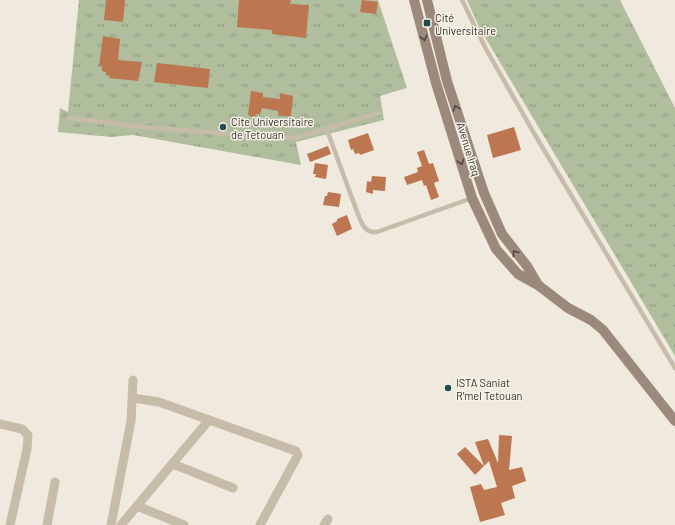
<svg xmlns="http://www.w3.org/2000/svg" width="675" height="525" font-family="Barlow,sans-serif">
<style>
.grass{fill:url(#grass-tufts)}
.building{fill:#bc7650}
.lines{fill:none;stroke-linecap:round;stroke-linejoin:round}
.lane{stroke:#c7bbaa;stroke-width:4.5}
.street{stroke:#c7bbaa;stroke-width:9}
.secondary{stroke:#9b8a7c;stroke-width:10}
.oneway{stroke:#4e453e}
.poi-dot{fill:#224a53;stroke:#f8f3e9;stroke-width:1.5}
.labels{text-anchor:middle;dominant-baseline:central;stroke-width:3;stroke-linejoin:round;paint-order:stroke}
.poi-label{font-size:11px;fill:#352e29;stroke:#f8f3e9;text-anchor:start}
.street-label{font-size:11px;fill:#352e29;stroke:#f8f3e9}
</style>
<defs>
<pattern id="grass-tufts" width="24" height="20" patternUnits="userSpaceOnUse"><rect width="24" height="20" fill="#b0be9e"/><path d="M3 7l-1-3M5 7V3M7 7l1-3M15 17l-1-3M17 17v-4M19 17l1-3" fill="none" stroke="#909b81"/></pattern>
</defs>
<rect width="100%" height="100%" fill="#f0e9dd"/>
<g class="grass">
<polygon points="79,0 378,0 407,88 380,96 384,120 296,142 301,165 133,135 111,137 58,132 60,108 68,112"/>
<polygon points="467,0 620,0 675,108 675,356 480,29"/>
</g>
<g class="building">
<polygon points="106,0 125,0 123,22 104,20"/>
<polygon points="239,0 291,0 290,4 309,5 306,38 272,34 272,30 237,27"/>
<polygon points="362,0 378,2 376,14 360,12"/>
<polygon points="103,36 120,39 118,60 142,62 138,81 109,78 110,76 106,75 106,72 102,71 102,66 99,66"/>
<polygon points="157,63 210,69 208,88 154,82"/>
<polygon points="251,91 263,93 263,97 280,99 280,93 293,96 291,117 278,115 278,111 262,108 260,114 256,114 255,118 248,115"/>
<polygon points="514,127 521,150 493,158 487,135"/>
<polygon points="368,133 374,150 360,155 359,153 355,154 353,149 351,150 348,140"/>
<polygon points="328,146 331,154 310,162 307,154"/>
<polygon points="424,150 429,164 433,163 439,181 434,183 439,197 431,200 426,185 424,186 422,180 407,185 404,177 418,172 417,168 422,166 417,152"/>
<polygon points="315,163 328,165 326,179 315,177 316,174 313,174"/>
<polygon points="372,176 386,177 385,191 373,190 373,194 366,192 367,181 371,182"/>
<polygon points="328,192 341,194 339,207 323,205 325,196 327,196"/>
<polygon points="347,215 352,229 337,236 332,224 337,221 337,219"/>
<polygon points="499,435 512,436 509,470 522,467 526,481 512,486 515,498 501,503 505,515 480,522 470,487 481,484 484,490 497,487 489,461 484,466 475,442 488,439 498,463"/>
<polygon points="465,447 484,466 475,475 457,454"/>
</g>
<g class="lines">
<g class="lane">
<polyline points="462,0 486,49 535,135 675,368"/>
<polyline points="69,118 152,128 285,138 299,137 379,113"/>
<path d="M327 130 359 217C363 226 366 233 377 232L472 198"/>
</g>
<g class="street">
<polyline points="133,398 159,402 296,451 298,455 260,525"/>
<polyline points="0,424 22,429 28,435 27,449 10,525"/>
<polyline points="173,464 233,488"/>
<polyline points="137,506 184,525"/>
<polyline points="47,525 55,482"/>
<polyline points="111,525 131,421 133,380"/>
<polyline points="121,525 209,420"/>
<polyline points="324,525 328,519"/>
</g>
<g class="secondary">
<polyline points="414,0 436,83 472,198 496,249 518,274 538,285 568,308 591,320 603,330 675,421"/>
<polyline points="427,0 447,81 484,193 502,234 527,266 537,283"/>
</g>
</g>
<defs><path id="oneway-chevron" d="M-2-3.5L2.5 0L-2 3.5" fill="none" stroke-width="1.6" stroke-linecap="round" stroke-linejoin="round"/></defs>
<g class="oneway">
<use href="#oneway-chevron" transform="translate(424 38) rotate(75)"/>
<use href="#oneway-chevron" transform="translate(456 108) rotate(-108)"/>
<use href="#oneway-chevron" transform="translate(461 162) rotate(73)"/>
<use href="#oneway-chevron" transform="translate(515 253) rotate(-128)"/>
</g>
<g class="poi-dot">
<rect x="423" y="19" width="8" height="8" rx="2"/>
<circle cx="223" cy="127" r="4"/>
<circle cx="448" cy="388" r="4"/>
</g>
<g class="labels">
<g class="poi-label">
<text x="435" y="17">Cité<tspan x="435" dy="13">Universitaire</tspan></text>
<text x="231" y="121">Cite Universitaire<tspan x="231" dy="13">de Tetouan</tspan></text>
<text x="456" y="382">ISTA Saniat<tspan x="456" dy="13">R’mel Tetouan</tspan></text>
</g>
<g class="street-label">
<text transform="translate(469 149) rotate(73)">Avenue Iraq</text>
</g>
</g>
</svg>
